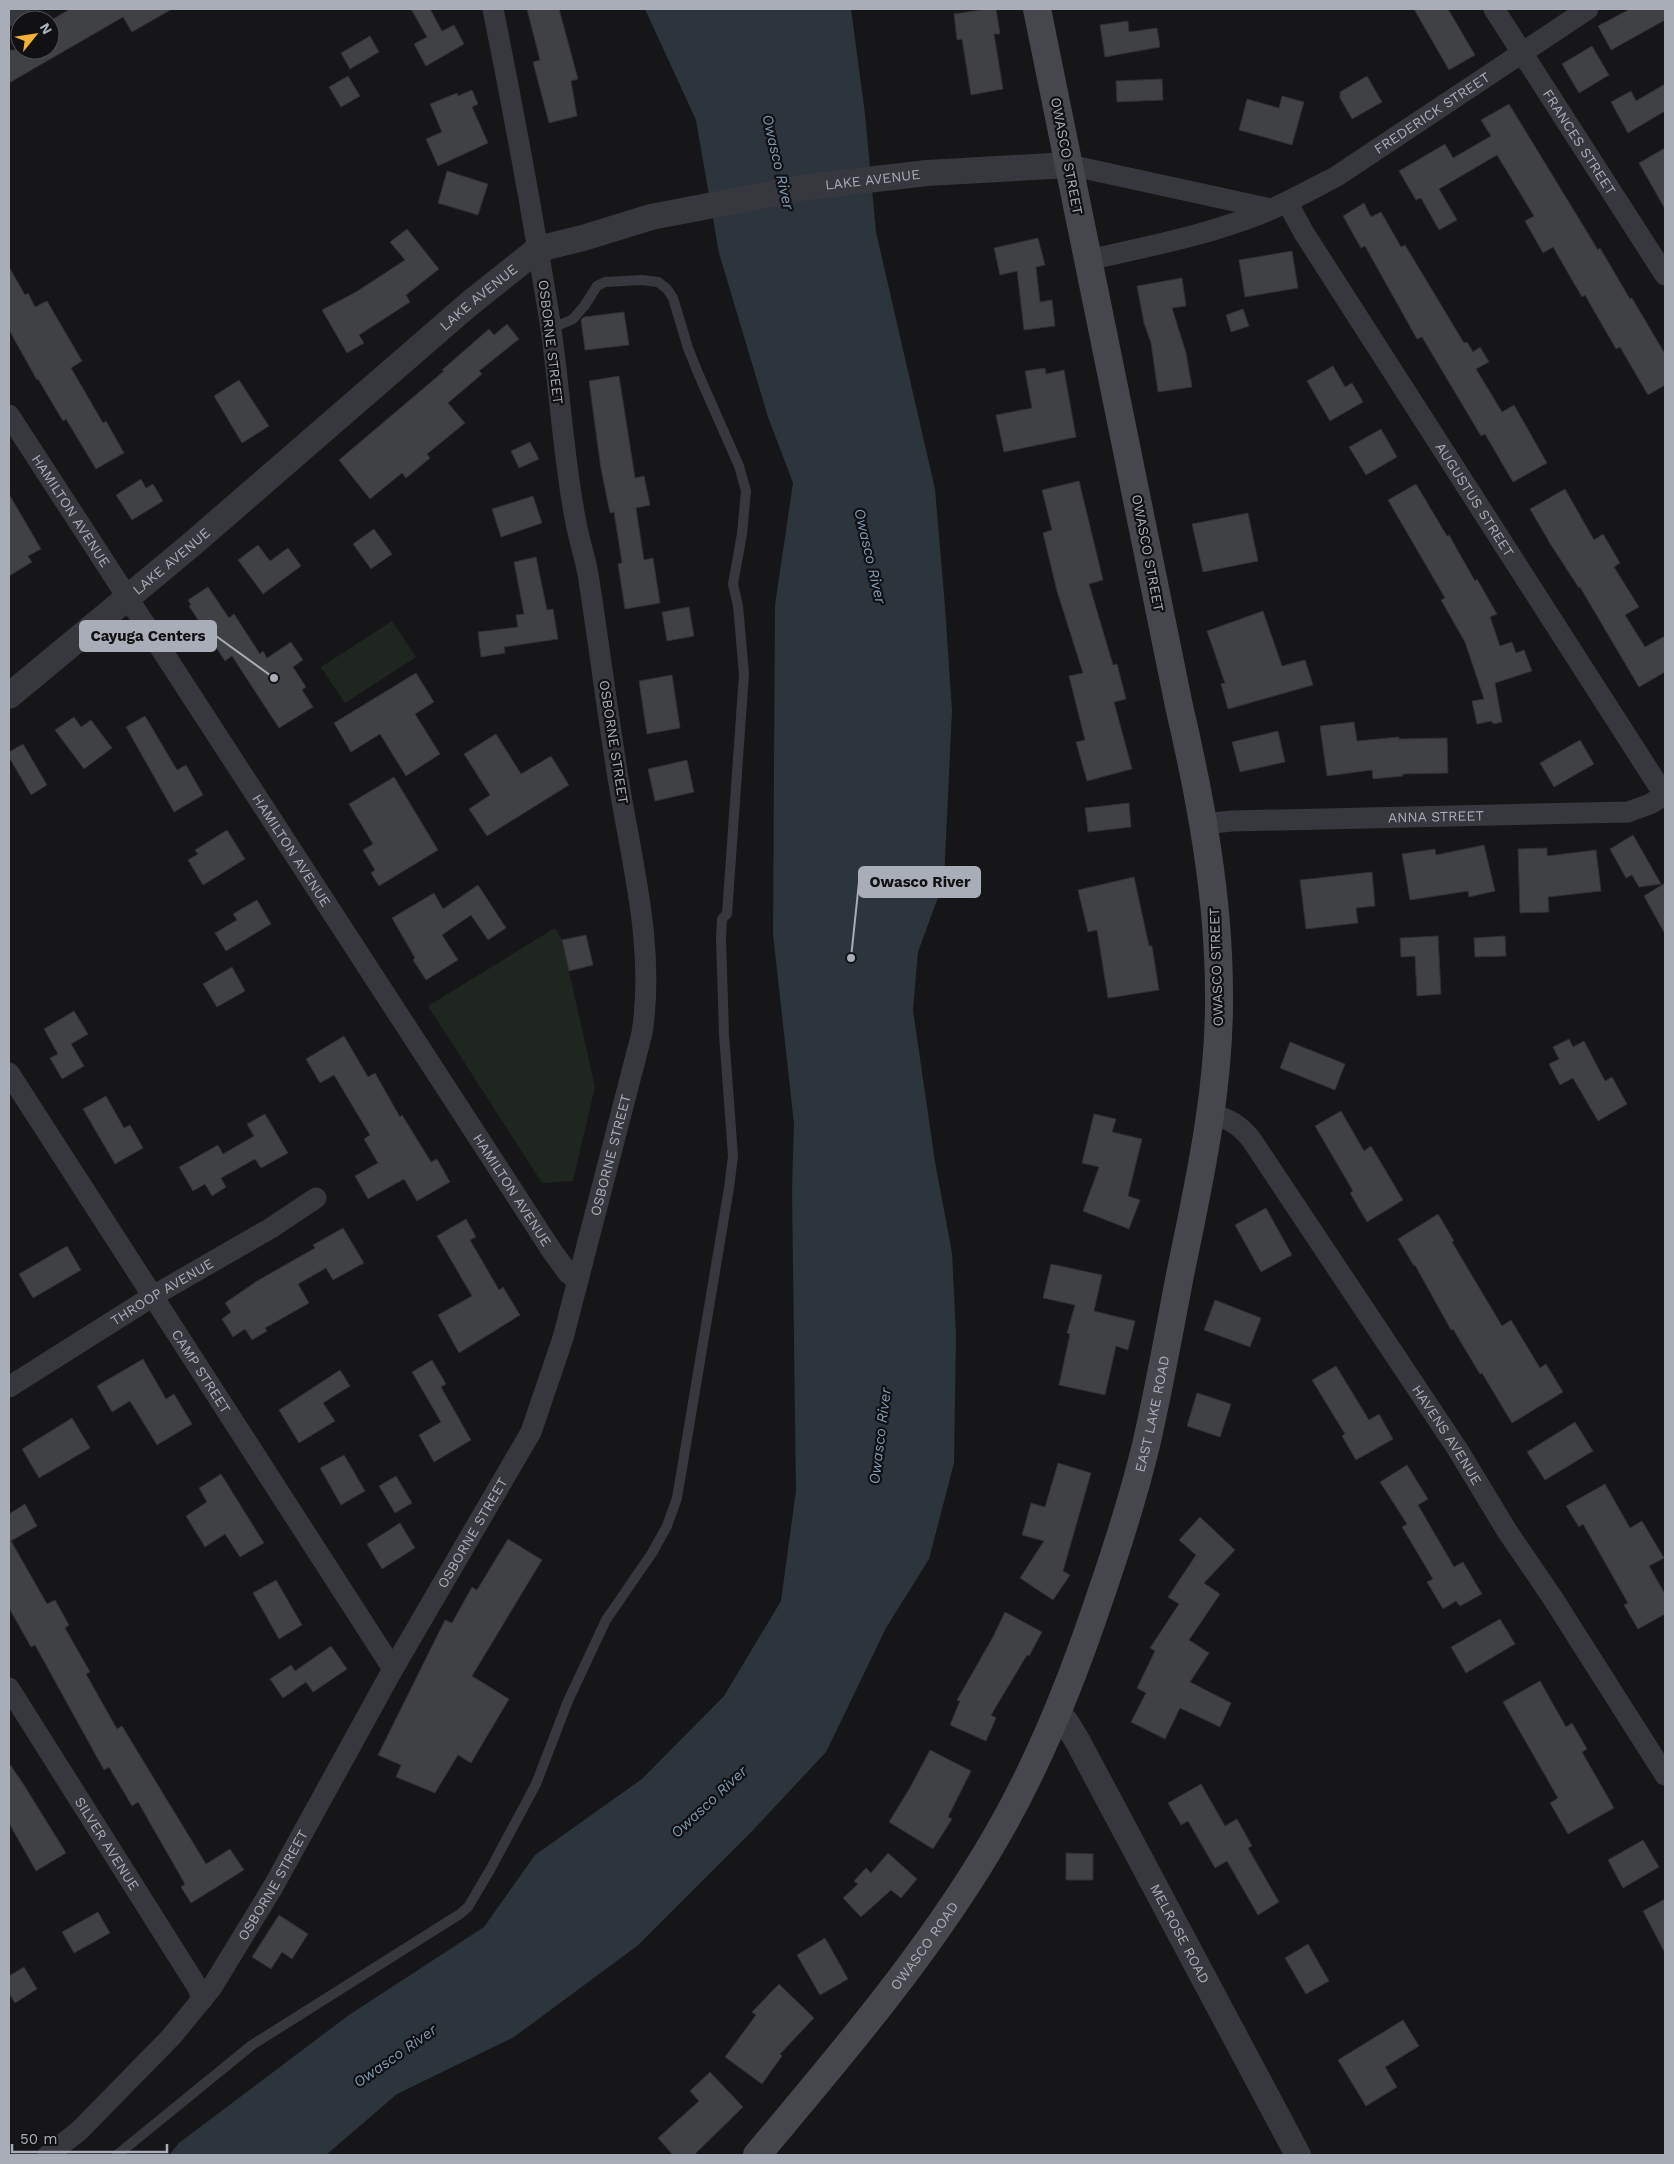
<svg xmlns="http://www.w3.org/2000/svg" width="1674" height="2164" font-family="'Work Sans',sans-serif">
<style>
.green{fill:#1e261f}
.water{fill:#2c353c}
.building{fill:#404145;stroke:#303034}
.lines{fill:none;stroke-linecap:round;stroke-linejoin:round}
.service{stroke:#37383d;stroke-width:10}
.minor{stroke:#37383d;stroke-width:21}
.tertiary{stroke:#37383d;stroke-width:26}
.secondary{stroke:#45474d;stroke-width:28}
.labels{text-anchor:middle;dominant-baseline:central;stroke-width:4.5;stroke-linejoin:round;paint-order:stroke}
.street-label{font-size:14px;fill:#a8adb8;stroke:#111113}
.water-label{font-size:15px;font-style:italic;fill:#7f9bb3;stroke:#111113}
.leader{fill:none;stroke:#a8adb8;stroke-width:2}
.callout-dot{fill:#a8adb8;stroke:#111113;stroke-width:2}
.callout{fill:#a8adb8;stroke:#a8adb8;stroke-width:2}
.callout-label{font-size:15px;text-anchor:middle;font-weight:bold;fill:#111}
</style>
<rect width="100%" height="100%" fill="#161618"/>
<g class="green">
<polygon points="392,621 416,657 345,703 321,667"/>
<polygon points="555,928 562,940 595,1087 573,1181 542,1183 428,1006"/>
</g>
<polygon class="water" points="645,9 851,9 865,114 876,232 935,489 945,607 952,711 944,881 918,952 913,1010 935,1162 952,1253 956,1335 954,1463 929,1559 886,1628 826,1752 754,1829 637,1946 514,2037 397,2094 326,2155 169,2155 179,2143 349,2015 484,1927 535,1855 642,1779 724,1696 781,1601 796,1491 792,1190 794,1124 773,934 775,605 793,483 768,417 719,253 696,120"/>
<g class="building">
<polygon points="70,9 172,9 132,32 123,17 9,83 9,50 50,50 50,21"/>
<polygon points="411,9 430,9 442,31 454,25 464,44 426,66 414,44 427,37"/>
<polygon points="527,9 559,9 578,79 571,81 577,116 549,123 533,62 540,60"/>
<polygon points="987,9 996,9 1000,34 994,34 1003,89 971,95 962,39 957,40 954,14"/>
<polygon points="1414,9 1448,9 1475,55 1449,70"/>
<polygon points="1630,9 1665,9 1665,20 1611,50 1598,26"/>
<polygon points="1128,21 1129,32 1157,28 1160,47 1105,57 1100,25"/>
<polygon points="370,36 379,52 350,69 341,53"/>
<polygon points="1592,46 1609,75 1579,93 1562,64"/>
<polygon points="348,76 360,96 341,107 329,87"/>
<polygon points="1367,76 1382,102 1352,119 1340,98 1340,92"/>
<polygon points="1162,79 1163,100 1117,102 1116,81"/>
<polygon points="1665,84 1665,111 1628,133 1611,102 1631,91 1636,101"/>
<polygon points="472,90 478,104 472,107 488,143 438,166 426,139 442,132 430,104 457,93 458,96"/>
<polygon points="1282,96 1304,102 1292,145 1239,130 1247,99 1279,108"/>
<polygon points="1509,104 1598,250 1600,248 1630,299 1632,298 1665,354 1665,385 1648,395 1620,347 1616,349 1585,295 1582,297 1553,247 1543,253 1525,221 1534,216 1497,155 1439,189 1457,220 1439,230 1421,198 1416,200 1399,171 1445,144 1453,158 1491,136 1481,120"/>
<polygon points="1665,148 1665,209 1639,163"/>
<polygon points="447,171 488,184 478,215 438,203"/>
<polygon points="1364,203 1371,217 1381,212 1401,247 1405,245 1464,343 1467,342 1473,352 1480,347 1489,362 1476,369 1502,412 1514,405 1547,463 1513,482 1485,434 1481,436 1422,337 1417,339 1365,246 1361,248 1343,216"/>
<polygon points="407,229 439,269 406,295 410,302 359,335 364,343 347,353 322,310 356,292 405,260 390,242"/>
<polygon points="1038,238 1045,265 1036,267 1040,302 1052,300 1055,326 1024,330 1017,271 1000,275 994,248"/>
<polygon points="1292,251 1298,288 1245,297 1239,260"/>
<polygon points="9,267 25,295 28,293 35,307 47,301 82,361 71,368 103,423 106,421 124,453 96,469 66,419 63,421 38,379 37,380 9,330"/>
<polygon points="1182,278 1186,306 1172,308 1186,353 1192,387 1158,392 1151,343 1144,323 1137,286"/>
<polygon points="1243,309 1249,326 1231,332 1226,315"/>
<polygon points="624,312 629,345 585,350 581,320 584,317"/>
<polygon points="507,324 519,339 479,371 482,374 448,403 465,423 427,454 430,458 406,478 402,473 370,499 339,460 444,371 442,370 489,329 494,335"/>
<polygon points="1333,366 1345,387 1352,383 1363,402 1330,421 1307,381"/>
<polygon points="1045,368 1046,374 1064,370 1076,437 1004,452 996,415 1032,408 1025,371"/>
<polygon points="619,376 635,478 644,476 650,505 636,508 644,560 653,558 660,603 625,609 618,564 622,563 614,512 610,513 601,469 589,381"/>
<polygon points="239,380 269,426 242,443 214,396"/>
<polygon points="1381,429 1397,457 1366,475 1349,447"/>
<polygon points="530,442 539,459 519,468 511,451"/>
<polygon points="141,479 146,488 153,484 163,501 132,520 116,495"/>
<polygon points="1079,481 1103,580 1089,584 1113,665 1117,664 1126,699 1114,702 1132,769 1087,781 1076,742 1085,740 1069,676 1083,673 1057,591 1043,533 1052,530 1042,490"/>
<polygon points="1416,484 1447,536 1449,535 1475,581 1477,579 1497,614 1490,617 1500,646 1512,642 1516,653 1524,650 1532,671 1495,683 1502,722 1493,724 1492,721 1477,724 1472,701 1484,699 1465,642 1441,600 1445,598 1388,500"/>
<polygon points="1565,489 1594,540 1603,534 1620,563 1614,567 1639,607 1625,615 1645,647 1665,636 1665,672 1639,687 1580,587 1579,588 1551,545 1530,509"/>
<polygon points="9,494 41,549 28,556 32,562 9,576"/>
<polygon points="533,496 542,523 501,537 492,509"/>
<polygon points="1248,513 1258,561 1203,572 1192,524"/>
<polygon points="374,529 392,554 371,569 353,544"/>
<polygon points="258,545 270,561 288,548 301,566 263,594 238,560"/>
<polygon points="536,557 547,610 553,609 558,639 504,647 505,653 481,657 478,632 518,627 516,615 524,614 514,562"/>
<polygon points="208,587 229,618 234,614 260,654 263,651 267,658 291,642 303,660 293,667 306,687 302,690 313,707 279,728 232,656 225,661 189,606 191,605 188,600"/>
<polygon points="689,607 694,636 667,641 662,612"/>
<polygon points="1263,611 1282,666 1305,660 1313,685 1228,709 1221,684 1225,683 1207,631"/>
<polygon points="416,673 434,702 415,714 440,754 406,776 380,734 351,752 334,723"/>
<polygon points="672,675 680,728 647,734 639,681"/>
<polygon points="145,716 177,770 186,765 203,795 174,812 126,727"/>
<polygon points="74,717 81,727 91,720 112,748 84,769 55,730"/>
<polygon points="1354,722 1357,741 1399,737 1399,739 1447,738 1448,773 1403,774 1403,776 1373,779 1372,770 1327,776 1320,726"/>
<polygon points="1278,731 1285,762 1240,772 1232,742"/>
<polygon points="496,734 521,774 551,756 569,785 487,836 469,809 490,795 464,754"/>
<polygon points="1580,740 1594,764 1554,787 1540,763"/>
<polygon points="23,744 47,785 31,795 9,757 9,752"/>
<polygon points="687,760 694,792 655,801 648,769"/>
<polygon points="394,777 438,850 379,886 371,873 375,870 363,850 373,844 349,804"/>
<polygon points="1129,803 1131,827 1088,832 1085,808"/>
<polygon points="227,830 245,859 203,885 188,860 198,854 195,850"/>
<polygon points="1633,835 1661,884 1639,887 1632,875 1626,878 1610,849"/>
<polygon points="1484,845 1495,891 1469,897 1468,891 1410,900 1402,854 1435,849 1436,855"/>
<polygon points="1547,848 1547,856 1596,850 1601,891 1548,897 1549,912 1520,913 1518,849"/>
<polygon points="1372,872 1375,906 1356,908 1358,923 1306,929 1300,880"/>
<polygon points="1134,877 1149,946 1152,946 1159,990 1108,998 1097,930 1088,932 1078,890"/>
<polygon points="1665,883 1665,934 1644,896"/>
<polygon points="478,885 506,928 488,940 471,915 442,935 458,960 426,980 413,960 415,958 392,918 434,893 443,909"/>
<polygon points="257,900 271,924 226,951 215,933 237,920 233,914"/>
<polygon points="586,935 593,965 569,971 562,940"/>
<polygon points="1438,936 1441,994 1417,996 1415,956 1401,957 1400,938"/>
<polygon points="1505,936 1506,956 1475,957 1474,938"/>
<polygon points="232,967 245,991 217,1007 203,984"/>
<polygon points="74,1011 88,1034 71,1044 84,1066 62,1079 50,1058 58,1054 44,1029"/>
<polygon points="344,1036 368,1077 375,1073 400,1117 402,1115 431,1162 437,1159 450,1182 417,1201 404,1179 368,1199 355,1176 378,1163 364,1139 370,1135 334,1075 320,1083 306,1059"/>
<polygon points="1569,1039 1573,1047 1584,1041 1605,1081 1612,1077 1627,1104 1598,1121 1573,1078 1560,1085 1549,1064 1559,1059 1553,1047"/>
<polygon points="1290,1042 1345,1064 1335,1090 1280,1068"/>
<polygon points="106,1096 124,1128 130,1125 143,1148 115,1164 83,1109"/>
<polygon points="1341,1111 1364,1151 1371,1146 1403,1200 1367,1222 1350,1193 1353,1191 1315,1126"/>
<polygon points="265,1114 288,1153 261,1168 255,1159 221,1178 226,1187 212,1196 205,1184 193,1191 179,1167 218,1145 223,1154 254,1136 247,1124"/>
<polygon points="1094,1114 1116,1119 1112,1132 1142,1139 1128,1196 1140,1200 1129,1229 1083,1211 1099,1167 1082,1163"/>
<polygon points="1266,1208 1292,1255 1261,1272 1235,1225"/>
<polygon points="1438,1214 1454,1241 1452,1242 1502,1326 1511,1320 1540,1368 1546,1364 1563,1392 1512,1423 1482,1373 1480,1374 1453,1329 1451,1330 1415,1265 1414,1266 1398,1239"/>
<polygon points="466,1219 476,1237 470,1240 499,1290 503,1287 520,1315 459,1353 438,1315 472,1296 437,1236"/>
<polygon points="343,1228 364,1263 333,1280 326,1268 298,1284 309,1303 265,1328 267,1331 252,1340 245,1329 233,1337 222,1319 231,1312 225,1303 257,1281 315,1248 313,1245"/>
<polygon points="67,1246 81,1270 33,1298 19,1274"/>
<polygon points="1051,1264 1102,1275 1094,1311 1135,1321 1128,1350 1116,1346 1105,1395 1059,1385 1070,1334 1067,1333 1075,1305 1043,1298"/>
<polygon points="1215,1300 1261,1318 1250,1347 1204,1330"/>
<polygon points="143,1359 166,1399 174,1394 192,1424 157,1445 130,1401 112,1412 97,1386"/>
<polygon points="432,1360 446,1384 441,1387 471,1440 434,1462 419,1435 441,1422 412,1372"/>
<polygon points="1336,1366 1369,1420 1379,1414 1393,1439 1356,1460 1342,1436 1345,1434 1312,1380"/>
<polygon points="340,1370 350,1386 323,1403 335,1421 299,1443 279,1410"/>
<polygon points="1197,1393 1231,1404 1220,1437 1187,1426"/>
<polygon points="72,1418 90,1448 39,1478 22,1449"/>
<polygon points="1575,1422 1593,1451 1545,1480 1527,1452"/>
<polygon points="344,1455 365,1491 341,1505 320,1468"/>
<polygon points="1058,1463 1091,1473 1063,1571 1070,1575 1053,1600 1020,1578 1044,1541 1022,1535 1031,1503 1045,1507"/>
<polygon points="1407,1465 1428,1499 1418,1505 1454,1567 1463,1562 1482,1594 1460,1606 1456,1601 1443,1609 1427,1582 1433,1579 1402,1527 1407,1524 1380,1482"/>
<polygon points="221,1474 264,1543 240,1557 225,1534 205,1547 186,1516 207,1502 199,1488"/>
<polygon points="396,1476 412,1503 395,1513 379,1486"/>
<polygon points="1605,1484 1630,1528 1642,1521 1664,1558 1649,1566 1665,1594 1665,1614 1638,1629 1624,1605 1628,1603 1583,1524 1579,1527 1566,1506"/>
<polygon points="25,1504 37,1526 11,1541 47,1604 55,1600 69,1625 65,1628 90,1672 86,1674 117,1729 122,1726 206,1864 230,1849 244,1870 191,1903 181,1887 185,1884 138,1802 132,1806 109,1767 104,1770 35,1645 31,1647 9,1608 9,1514"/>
<polygon points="1200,1517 1235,1550 1204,1583 1220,1594 1189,1640 1209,1653 1190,1682 1231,1703 1220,1727 1180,1708 1165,1739 1131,1722 1146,1693 1137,1688 1155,1651 1150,1648 1179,1604 1168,1597 1196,1555 1179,1540"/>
<polygon points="400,1523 415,1548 382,1569 367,1544"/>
<polygon points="508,1539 542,1560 472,1676 509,1699 471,1763 458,1755 435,1793 396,1777 401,1765 378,1755 445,1620 452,1623 472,1587 477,1590"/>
<polygon points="276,1580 302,1625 279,1639 253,1593"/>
<polygon points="1005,1612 1042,1632 1029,1656 1027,1655 991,1715 996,1718 986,1741 950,1725 960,1701 957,1700 993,1637"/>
<polygon points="1500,1619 1515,1644 1466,1673 1451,1647"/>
<polygon points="331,1646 347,1669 313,1692 306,1682 283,1698 270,1679 291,1665 295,1671"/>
<polygon points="1540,1681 1566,1727 1572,1723 1587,1749 1582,1752 1614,1808 1568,1834 1550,1803 1558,1798 1503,1702"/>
<polygon points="930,1750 971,1771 948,1817 952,1819 933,1849 889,1822 911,1786"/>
<polygon points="9,1763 24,1785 66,1853 36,1871 9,1823"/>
<polygon points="1201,1784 1225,1826 1237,1819 1252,1846 1248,1848 1279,1902 1258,1915 1227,1861 1215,1868 1188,1821 1181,1825 1168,1803"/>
<polygon points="1643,1840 1659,1867 1623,1888 1608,1860"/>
<polygon points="888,1853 917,1879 901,1898 891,1890 861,1917 843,1898 858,1884 854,1881 866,1868 871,1873"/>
<polygon points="1066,1853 1093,1854 1093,1880 1066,1880"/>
<polygon points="1665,1899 1665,1953 1643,1911"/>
<polygon points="98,1912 110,1933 74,1953 62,1932"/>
<polygon points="279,1915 308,1934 292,1959 282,1952 271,1969 252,1957"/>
<polygon points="825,1938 848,1979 820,1995 797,1955"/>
<polygon points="1308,1944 1329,1981 1306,1994 1285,1958"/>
<polygon points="24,1967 37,1989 15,2003 9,1993 9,1976"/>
<polygon points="779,1984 814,2018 780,2054 782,2056 762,2084 725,2057 756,2015 752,2012"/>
<polygon points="1403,2020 1419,2046 1385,2067 1397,2087 1366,2106 1338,2060"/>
<polygon points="710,2072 743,2107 694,2155 673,2155 658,2138 699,2101 690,2091"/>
</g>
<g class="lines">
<polyline class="service" points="117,2155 252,2045 460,1914 468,1907 490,1870 536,1784 568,1701 606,1620 652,1553 667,1526 677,1498 729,1188 733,1156 724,1034 721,939 722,919 727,914 744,674 738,606 733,584 742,534 746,491 739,466 698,373 688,348 673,298 667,289 658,282 642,280 605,282 597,286 585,305 573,319 557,326 550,325"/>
<g class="minor">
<path id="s1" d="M1494 9 1665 275"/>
<polyline points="9,16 20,9"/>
<polyline points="1069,165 1271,209"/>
<path id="s2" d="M1287 202 1304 233 1665 796"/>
<path id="s3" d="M1088 260C1150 246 1214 234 1272 209 1294 199 1316 187 1337 176L1588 9"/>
<path id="s4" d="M9 415 552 1251 568 1273 577 1281"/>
<path id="s5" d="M1202 824 1232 821 1628 812 1650 804 1665 795"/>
<path id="s6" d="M9 1073 393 1669"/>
<path id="s7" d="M1210 1114C1227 1117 1240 1125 1251 1139L1458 1450 1507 1531 1552 1597 1665 1775"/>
<path id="s8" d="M9 1387 153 1296 271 1228 316 1198"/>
<path id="s9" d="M9 1688 198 1988 202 2000"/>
<path id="s10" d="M48 2155 79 2131 172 2036 212 1987 273 1887 393 1669 531 1432 563 1338 642 1033C656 943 629 853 616 765 606 701 598 638 588 574 585 557 579 540 576 523 563 457 560 389 550 322 533 217 514 113 493 9"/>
</g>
<g class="tertiary">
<path id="s11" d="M9 696 191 545 469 304 538 249 583 238 651 217 807 187 927 173 1069 165"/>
<path id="s12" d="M1058 1715 1066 1722 1078 1742 1298 2155"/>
</g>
<path class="secondary" id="s13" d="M757 2155C838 2058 920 1963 986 1854 1034 1775 1068 1691 1098 1603 1116 1551 1133 1499 1146 1445 1159 1389 1169 1332 1180 1275 1199 1183 1220 1089 1219 995 1219 898 1201 800 1179 706L1037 9"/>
</g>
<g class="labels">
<g class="street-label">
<text stroke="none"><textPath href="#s3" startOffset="378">FREDERICK STREET</textPath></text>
<text stroke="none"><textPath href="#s1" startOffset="158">FRANCES STREET</textPath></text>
<text transform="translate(1067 156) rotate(79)">OWASCO STREET</text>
<text stroke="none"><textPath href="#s11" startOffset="1035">LAKE AVENUE</textPath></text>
<text stroke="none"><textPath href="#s11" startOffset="616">LAKE AVENUE</textPath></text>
<text transform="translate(551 342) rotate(83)">OSBORNE STREET</text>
<text stroke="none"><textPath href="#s2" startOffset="352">AUGUSTUS STREET</textPath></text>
<text stroke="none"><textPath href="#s4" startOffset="114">HAMILTON AVENUE</textPath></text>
<text transform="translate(1148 553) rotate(79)">OWASCO STREET</text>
<text stroke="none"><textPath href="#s11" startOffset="211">LAKE AVENUE</textPath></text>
<text transform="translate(614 742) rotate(81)">OSBORNE STREET</text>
<text stroke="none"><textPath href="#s5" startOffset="234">ANNA STREET</textPath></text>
<text stroke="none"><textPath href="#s4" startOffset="519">HAMILTON AVENUE</textPath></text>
<text transform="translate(1216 967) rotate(-92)">OWASCO STREET</text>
<text stroke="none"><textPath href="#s10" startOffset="1164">OSBORNE STREET</textPath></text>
<text stroke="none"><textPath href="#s4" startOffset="924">HAMILTON AVENUE</textPath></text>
<text stroke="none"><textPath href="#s8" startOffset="180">THROOP AVENUE</textPath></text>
<text stroke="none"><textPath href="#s6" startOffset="355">CAMP STREET</textPath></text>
<text stroke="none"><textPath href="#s13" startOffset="851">EAST LAKE ROAD</textPath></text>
<text stroke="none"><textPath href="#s7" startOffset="404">HAVENS AVENUE</textPath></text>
<text stroke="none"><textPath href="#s10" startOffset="759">OSBORNE STREET</textPath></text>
<text stroke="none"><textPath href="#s9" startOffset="184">SILVER AVENUE</textPath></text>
<text stroke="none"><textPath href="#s10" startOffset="354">OSBORNE STREET</textPath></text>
<text stroke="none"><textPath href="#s12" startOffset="251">MELROSE ROAD</textPath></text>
<text stroke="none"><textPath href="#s13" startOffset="268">OWASCO ROAD</textPath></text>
</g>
<g class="water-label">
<text transform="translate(778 162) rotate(77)">Owasco River</text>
<text transform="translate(870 556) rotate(77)">Owasco River</text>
<text transform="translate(880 1436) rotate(-83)">Owasco River</text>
<text transform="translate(709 1802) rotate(-43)">Owasco River</text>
<text transform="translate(395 2056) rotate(-35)">Owasco River</text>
</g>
</g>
<path class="leader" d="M274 678L216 636M851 958L859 882"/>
<g class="callout-dot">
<circle cx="274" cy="678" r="5"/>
<circle cx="851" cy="958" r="5"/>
</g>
<g class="callout">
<rect x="80" y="621" width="136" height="30" rx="5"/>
<rect x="859" y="867" width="121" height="30" rx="5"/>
</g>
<g class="callout-label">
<text x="148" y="641">Cayuga Centers</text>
<text x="920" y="887">Owasco River</text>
</g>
<rect width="1674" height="2164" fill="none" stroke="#a8adb8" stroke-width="20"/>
<g transform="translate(35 35) rotate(60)"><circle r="24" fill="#111113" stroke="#4d4f55"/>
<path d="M0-4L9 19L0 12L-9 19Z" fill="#f2b134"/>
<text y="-8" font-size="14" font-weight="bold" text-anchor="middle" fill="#a8adb8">N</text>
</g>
<path d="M12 2144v8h155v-8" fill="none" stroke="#a8adb8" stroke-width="2.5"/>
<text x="20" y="2144" font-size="15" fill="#a8adb8" stroke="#111113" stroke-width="4" paint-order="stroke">50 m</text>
</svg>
